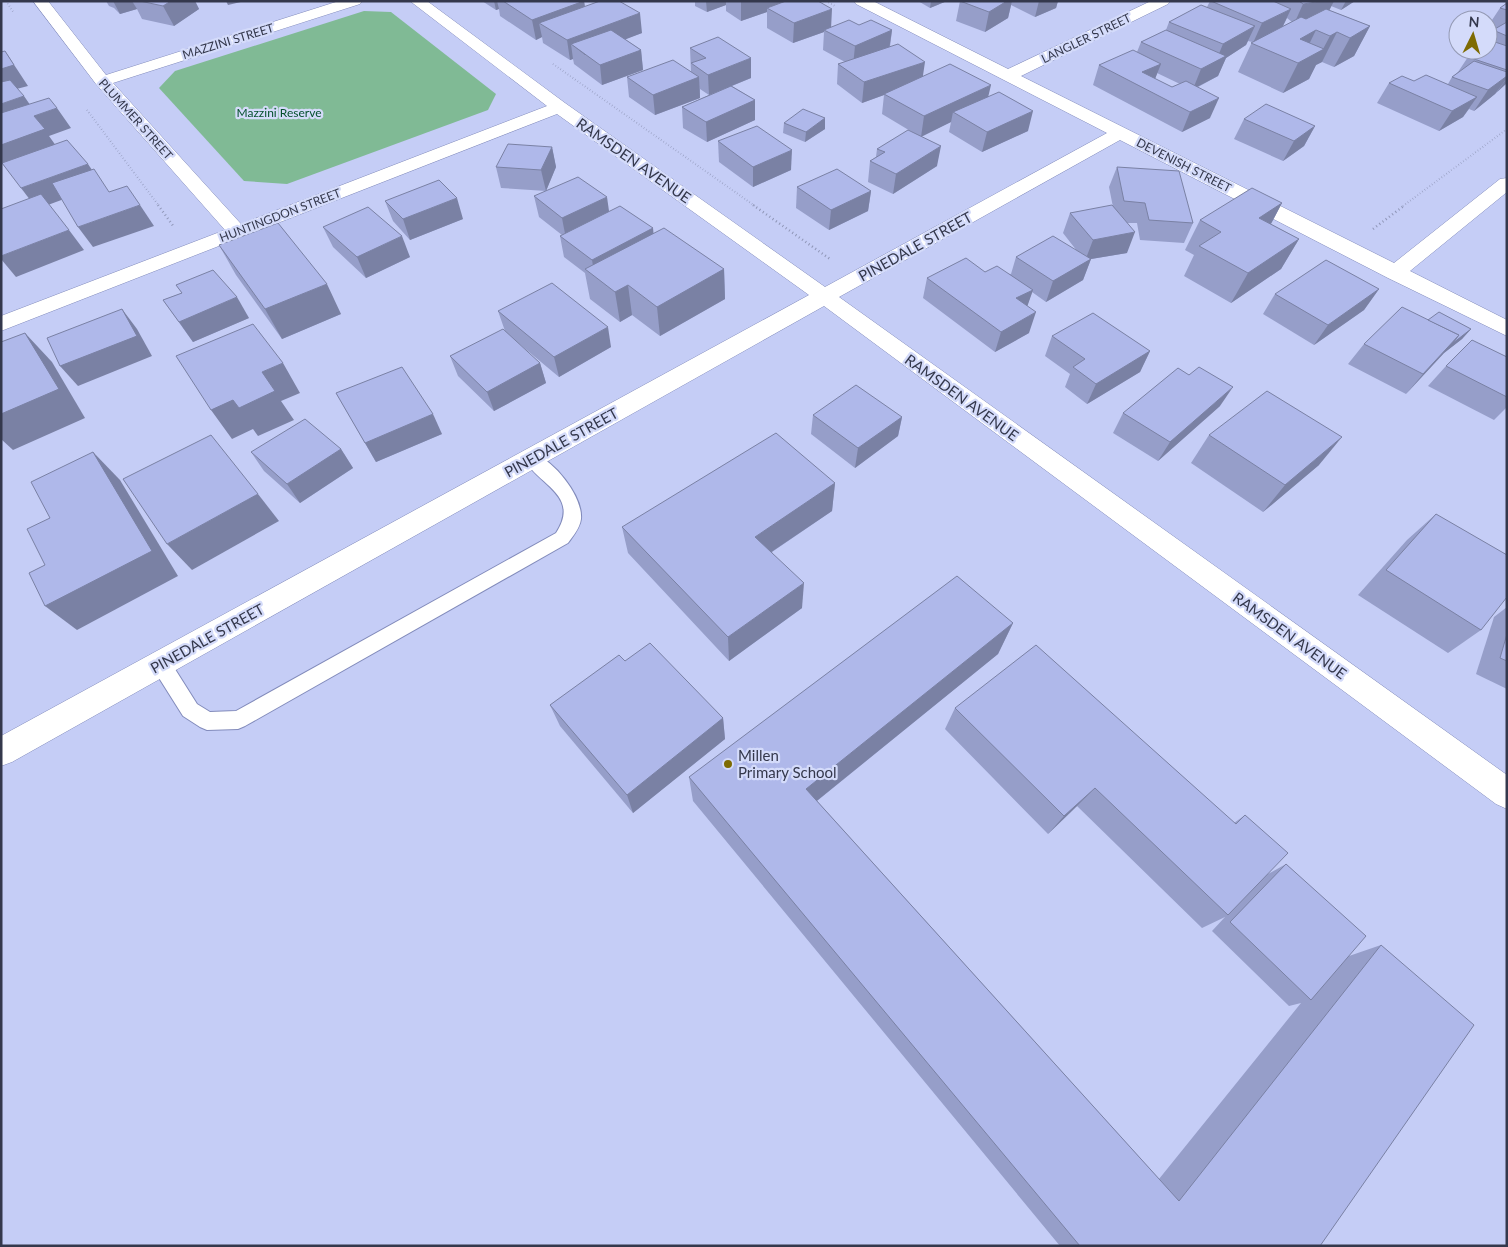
<svg xmlns="http://www.w3.org/2000/svg" width="1508" height="1247" font-family="Lato,sans-serif">
<style>
.green{fill:#80ba95}
.lines{fill:none;stroke-linecap:round;stroke-linejoin:round}
.service-casing{stroke:#828bbb;stroke-width:2}
.minor-casing{stroke:#828bbb;stroke-width:1}
.path-far1{stroke:#8f96b7;stroke-width:2;stroke-dasharray:0.5 2.5;stroke-linecap:butt}
.path{stroke:#8f96b7;stroke-width:2.5;stroke-dasharray:1 3;stroke-linecap:butt}
.service{fill:#fff;fill-rule:evenodd}
.minor{fill:#fff;fill-rule:evenodd}
.wall{fill:#969ec9;fill-rule:evenodd}
.shaded-wall{fill:#7a81a4}
.building{fill:#afb8ea;stroke:#7a81a4}
.poi-dot{fill:#7e6b03;stroke:#d4dbfa;stroke-width:2}
.labels{text-anchor:middle;dominant-baseline:central;stroke-width:4.5;stroke-linejoin:round;paint-order:stroke}
.far-street-label{font-size:12px;fill:#34384c;stroke:#d4dbfa}
.far-park-label{font-size:12px;fill:#05502d;stroke:#d4dbfa}
.street-label{font-size:15px;fill:#34384c;stroke:#d4dbfa}
.poi-label{font-size:15px;fill:#34384c;stroke:#d4dbfa;text-anchor:start}
</style>
<rect width="100%" height="100%" fill="#c5cdf6"/>
<polygon class="green" points="364,11 391,12 496,94 488,110 287,184 244,181 159,88 175,71"/>
<g class="lines">
<defs>
<path id="service" d="M532 453C553 459 583 496 581 519 580 528 573 536 568 543L245 726 238 729 207 730 200 727 183 716 154 670 151 664 154 658 161 656 168 658 197 704 210 712 236 711 556 533C581 495 538 485 524 459L526 455Z"/>
<polygon id="minor" points="33,1 48,1 106,75 339,1 362,1 360,4 113,83 241,224 547,106 410,1 427,1 565,103 825,287 1107,133 856,4 854,1 873,1 1008,69 1151,1 1170,1 1168,4 1021,76 1394,263 1500,179 1507,178 1507,192 1410,271 1507,320 1507,336 1388,278 1120,140 839,297 1507,775 1507,809 1496,804 824,306 12,762 1,766 1,736 809,295 557,114 1,331 1,316 225,230 96,84"/>
</defs>
<use href="#service" class="service-casing"/>
<use href="#minor" class="minor-casing"/>
<g class="path-far1">
<polyline points="6,1 14,13"/>
<polyline points="826,1 835,6"/>
<polyline points="553,64 755,206"/>
<polyline points="87,110 159,206"/>
<polyline points="1403,206 1507,129"/>
</g>
<g class="path">
<polyline points="158,205 174,227"/>
<polyline points="753,205 830,259"/>
<polyline points="1373,229 1405,205"/>
</g>
<use href="#service" class="service"/>
<use href="#minor" class="minor"/>
</g>
<g class="wall">
<polygon points="106,1 195,1 199,9 174,26 142,19 137,9 120,14 114,8 109,6"/>
<polygon points="482,1 584,1 585,7 642,33 625,39 641,50 643,70 602,85 574,64 573,59 570,60 543,43 542,37 536,40 500,16 499,9 496,10"/>
<polygon points="695,1 818,1 831,28 859,25 892,30 890,47 923,76 988,96 1028,131 982,152 949,132 951,122 921,136 937,166 893,194 868,182 870,161 876,157 877,149 912,132 882,114 884,95 862,103 837,84 838,64 845,62 823,50 824,32 793,43 767,28 767,12 741,21 726,11 726,5 707,12 695,6"/>
<polygon points="918,1 947,1 930,8"/>
<polygon points="960,1 1058,1 1056,8 1035,17 1011,5 1008,18 985,32 956,21"/>
<path d="M1210 1H1355L1341 10 1331 6 1329 10 1370 26 1354 56 1334 67 1322 62 1316 65 1309 79 1283 93 1238 72 1252 42 1248 41 1246 45 1226 58 1218 76 1198 87 1210 118 1182 132 1093 85 1099 65 1137 52 1141 42 1166 30 1169 22 1207 7ZM1287 18 1292 22 1283 26ZM1157 73 1180 84 1172 87 1155 79Z"/>
<polygon points="1507,3 1507,83 1495,94 1474,111 1469,109 1463,117 1439,131 1377,103 1389,83 1414,81 1448,84 1452,77 1458,72 1468,57 1488,50 1488,37 1494,30 1488,28 1488,26 1500,8"/>
<polygon points="690,48 751,78 732,86 755,100 755,120 707,142 683,128 682,107 709,95 700,89 700,98 655,115 629,97 627,77 691,72"/>
<polygon points="825,118 825,129 805,142 783,133 784,123"/>
<polygon points="1244,119 1315,126 1304,146 1283,161 1234,139"/>
<polygon points="718,141 791,170 753,187 719,162"/>
<polygon points="552,147 556,167 546,191 501,188 496,167"/>
<polygon points="1117,167 1193,223 1184,243 1140,240 1137,223 1127,223 1127,253 1091,259 1083,280 1046,302 1032,292 1027,306 1029,333 995,352 923,298 927,278 985,272 1011,274 1016,257 1077,251 1063,233 1070,213 1113,207 1109,187"/>
<polygon points="797,187 871,191 868,211 829,230 796,208"/>
<polygon points="534,196 609,212 653,228 653,234 724,269 725,299 660,336 632,315 620,322 590,299 585,273 564,257 560,236 562,235 539,217"/>
<polygon points="385,201 463,219 410,240 393,221"/>
<polygon points="1282,203 1271,224 1299,239 1281,269 1231,303 1184,276 1194,255 1185,250 1200,220"/>
<polygon points="323,227 410,257 366,278 333,247"/>
<polygon points="219,245 341,314 282,339 236,275"/>
<polygon points="176,285 249,318 193,342 163,300 182,293"/>
<polygon points="1379,289 1364,310 1314,345 1263,314 1275,294"/>
<polygon points="498,311 611,347 559,377 505,332 540,363 546,383 494,411 458,376 450,356 505,331"/>
<polygon points="1428,320 1471,329 1462,339 1444,353 1406,394 1348,364 1364,344"/>
<polygon points="1052,336 1150,351 1140,372 1087,404 1065,387 1070,374 1045,356"/>
<polygon points="1507,357 1507,407 1494,420 1428,386 1446,366"/>
<polygon points="336,393 442,434 376,462"/>
<polygon points="1220,406 1158,461 1113,433 1123,413"/>
<polygon points="813,415 902,417 898,436 855,468 811,434"/>
<polygon points="1209,435 1319,465 1263,512 1191,463"/>
<polygon points="341,449 353,468 300,503 264,471 251,452"/>
<polygon points="835,483 832,511 772,552 802,608 729,661 628,553 622,527"/>
<polygon points="1436,514 1481,630 1448,653 1358,595 1407,540"/>
<polygon points="1507,607 1507,689 1476,674 1494,617"/>
<polygon points="1013,623 998,654 817,801 1159,1179 1301,1003 1289,1006 1212,931 1225,917 1202,928 1077,806 1048,834 945,729 955,708 1234,823 1245,815 1268,874 1286,864 1349,956 1381,945 1320,1246 1060,1246 693,801 689,777"/>
<polygon points="625,661 723,718 725,739 633,813 560,726 550,705"/>
</g>
<g class="shaded-wall">
<polygon points="113,1 132,1 137,9 120,14"/>
<polygon points="171,1 195,1 199,9 174,26 163,6"/>
<polygon points="226,1 245,1 228,5"/>
<polygon points="494,1 497,1 499,9 496,10"/>
<polygon points="584,1 587,21 539,23 542,37 536,40 532,20"/>
<polygon points="706,1 726,1 726,5 707,12"/>
<polygon points="741,1 786,1 767,8 767,12 741,21"/>
<polygon points="931,1 947,1 930,8"/>
<polygon points="1007,1 1012,1 1008,18 985,32 989,12"/>
<polygon points="1039,1 1058,1 1056,8 1035,17"/>
<polygon points="1323,1 1334,1 1325,19 1294,24 1303,4"/>
<polygon points="1346,1 1355,1 1341,10"/>
<polygon points="832,9 831,29 824,30 824,32 793,43 794,23"/>
<polygon points="1291,9 1282,28 1253,43 1262,23"/>
<polygon points="640,13 642,33 585,55 571,44 573,59 570,60 567,40"/>
<polygon points="1255,26 1246,45 1226,58 1218,76 1193,89 1201,69 1216,61 1223,44"/>
<polygon points="1370,26 1354,56 1334,67 1350,38"/>
<polygon points="892,30 889,50 853,66 855,46"/>
<polygon points="1316,30 1302,59 1300,39"/>
<polygon points="1337,32 1322,62 1316,65 1309,79 1283,93 1298,63 1323,49 1330,36"/>
<polygon points="641,50 643,70 602,85 600,65"/>
<polygon points="5,51 28,86 1,93 1,69"/>
<polygon points="751,58 751,78 709,95 708,75"/>
<polygon points="925,62 922,82 884,94 884,95 862,103 864,82"/>
<polygon points="1161,64 1153,84 1142,72"/>
<polygon points="1507,76 1507,78 1495,94 1474,111 1488,90"/>
<polygon points="699,77 700,98 655,115 653,95"/>
<polygon points="1507,78 1507,83 1497,92"/>
<polygon points="991,85 986,106 953,112 951,122 921,137 924,116"/>
<polygon points="24,96 37,115 57,108 71,128 49,136 59,150 7,169 1,161 1,104"/>
<polygon points="1477,97 1463,117 1439,131 1452,111"/>
<polygon points="1219,98 1210,118 1182,132 1190,112"/>
<polygon points="755,100 755,120 707,142 706,122"/>
<polygon points="1033,111 1028,131 982,152 987,132"/>
<polygon points="825,118 825,129 805,142 806,132"/>
<polygon points="1315,126 1304,146 1283,161 1294,141"/>
<polygon points="941,146 937,166 893,194 896,174"/>
<polygon points="552,147 556,167 546,191 541,170"/>
<polygon points="792,150 791,170 753,187 753,167"/>
<polygon points="88,164 102,185 37,209 21,188"/>
<polygon points="871,191 868,211 829,230 831,210"/>
<polygon points="607,197 610,218 566,239 562,218"/>
<polygon points="457,198 463,219 410,240 403,219"/>
<polygon points="1282,203 1266,233 1259,218"/>
<polygon points="140,205 154,226 93,247 78,227"/>
<polygon points="653,228 655,249 595,277 592,260"/>
<polygon points="69,230 84,250 16,277 1,259 1,256"/>
<polygon points="1135,232 1127,253 1091,259 1083,280 1046,302 1053,281 1085,261 1093,240"/>
<polygon points="402,236 410,257 366,278 357,257"/>
<polygon points="1299,239 1281,269 1231,303 1248,273"/>
<polygon points="724,269 725,299 660,336 657,307"/>
<polygon points="327,284 341,314 282,339 265,309"/>
<polygon points="628,285 632,315 620,322 615,292"/>
<polygon points="1379,289 1364,310 1314,345 1328,325"/>
<polygon points="1033,290 1026,310 1016,298"/>
<polygon points="237,297 249,318 193,342 179,322"/>
<polygon points="122,309 137,329 152,356 78,386 60,366"/>
<polygon points="1036,312 1029,333 995,352 1001,332"/>
<polygon points="608,327 611,347 559,377 554,357"/>
<polygon points="1471,329 1462,339 1444,353 1406,394 1423,374 1459,335"/>
<polygon points="25,333 52,362 85,418 13,450 1,439 1,414"/>
<polygon points="1150,351 1140,372 1087,404 1096,384"/>
<polygon points="283,363 300,393 281,401 294,420 258,436 253,429 232,439 211,410 262,372"/>
<polygon points="540,363 546,383 494,411 487,392"/>
<polygon points="1233,387 1220,406 1158,461 1170,442"/>
<polygon points="433,414 442,434 376,462 365,443"/>
<polygon points="902,417 898,436 855,468 858,448"/>
<polygon points="1342,437 1319,465 1263,512 1285,485"/>
<polygon points="341,449 353,468 300,503 287,484"/>
<polygon points="93,452 120,480 178,576 77,630 45,606"/>
<polygon points="835,483 832,511 755,563 755,537"/>
<polygon points="258,494 279,521 192,570 167,544"/>
<polygon points="804,583 802,608 729,661 728,637"/>
<polygon points="1013,623 998,654 803,812 806,789"/>
<polygon points="723,718 725,739 633,813 627,795"/>
<polygon points="1095,788 1077,806 1048,834 1064,816"/>
</g>
<g class="building">
<polygon points="140,1 171,1 163,6"/>
<polygon points="503,1 584,1 532,20"/>
<polygon points="600,1 619,1 640,13 567,40 539,23"/>
<polygon points="786,1 818,1 832,9 794,23 767,8"/>
<polygon points="960,1 1007,1 989,12"/>
<polygon points="1211,1 1273,1 1291,9 1262,23"/>
<polygon points="1299,1 1323,1 1303,4"/>
<polygon points="1507,3 1507,10 1500,8"/>
<polygon points="1201,5 1255,26 1223,44 1169,22"/>
<polygon points="1326,9 1370,26 1350,38 1337,32 1330,36 1316,30 1300,39 1324,49 1298,63 1251,43 1301,17 1306,19"/>
<polygon points="849,20 859,25 871,20 892,30 855,46 824,30"/>
<polygon points="1507,22 1507,36 1493,30"/>
<polygon points="611,30 641,50 600,65 571,44"/>
<polygon points="1166,30 1226,56 1201,69 1141,42"/>
<polygon points="718,37 751,58 708,75 691,63 706,58 690,48"/>
<polygon points="1489,40 1507,46 1507,70 1468,57 1477,50 1488,50 1488,41"/>
<polygon points="898,44 925,62 864,82 838,64"/>
<polygon points="1133,50 1161,64 1142,72 1172,87 1186,81 1219,98 1190,112 1099,65"/>
<polygon points="5,51 14,65 1,69 1,52"/>
<polygon points="673,60 699,77 653,95 627,77"/>
<polygon points="1474,61 1507,72 1507,76 1488,90 1452,77"/>
<polygon points="950,64 991,85 924,116 884,94"/>
<polygon points="1426,75 1477,97 1452,111 1389,83 1402,76 1414,81"/>
<polygon points="10,80 24,96 1,104 1,82"/>
<polygon points="731,86 755,100 706,122 682,107"/>
<polygon points="999,92 1033,111 987,132 953,112"/>
<polygon points="49,98 57,108 34,116 45,129 1,145 1,113"/>
<polygon points="1266,104 1315,126 1294,141 1244,119"/>
<polygon points="803,109 825,118 806,132 784,123"/>
<polygon points="757,126 792,150 753,167 718,141"/>
<polygon points="908,130 941,146 896,174 870,161 885,152 877,149"/>
<polygon points="67,140 88,164 21,188 2,163"/>
<polygon points="508,144 552,147 541,170 496,167"/>
<polygon points="1117,167 1179,171 1193,223 1149,220 1145,203 1124,201"/>
<polygon points="94,169 109,192 127,186 140,205 78,227 52,183"/>
<polygon points="837,169 871,191 831,210 797,187"/>
<polygon points="578,177 607,197 562,218 534,196"/>
<polygon points="439,180 457,198 403,219 385,201"/>
<polygon points="1252,188 1282,203 1259,218 1299,239 1248,273 1199,246 1221,232 1200,220"/>
<polygon points="41,194 69,230 1,256 1,209"/>
<polygon points="1112,205 1135,232 1093,240 1070,213"/>
<polygon points="620,206 653,228 592,260 560,236"/>
<polygon points="368,207 402,236 357,257 323,227"/>
<polygon points="278,223 327,284 265,309 219,245"/>
<polygon points="664,228 724,269 657,307 628,285 615,292 585,269"/>
<polygon points="1053,236 1091,259 1053,281 1016,257"/>
<polygon points="966,258 985,272 997,266 1033,290 1016,298 1036,312 1001,332 927,278"/>
<polygon points="1326,260 1379,289 1328,325 1275,294"/>
<polygon points="213,270 237,297 179,322 163,300 182,293 176,285"/>
<polygon points="552,283 608,327 554,357 498,311"/>
<polygon points="1402,307 1459,335 1423,374 1364,344"/>
<polygon points="122,309 137,336 60,366 47,338"/>
<polygon points="1439,312 1471,329 1453,343 1459,335 1428,320"/>
<polygon points="1093,313 1150,351 1096,384 1073,367 1085,359 1052,336"/>
<polygon points="253,324 283,363 262,372 275,391 239,408 233,400 211,410 176,356"/>
<polygon points="503,329 540,363 487,392 450,356"/>
<polygon points="25,333 59,389 1,414 1,342"/>
<polygon points="1472,340 1507,357 1507,397 1446,366"/>
<polygon points="402,367 433,414 365,443 336,393"/>
<polygon points="1199,367 1233,387 1170,442 1123,413 1178,368 1189,375"/>
<polygon points="856,385 902,417 858,448 813,415"/>
<polygon points="1267,391 1342,437 1285,485 1209,435"/>
<polygon points="305,419 341,449 287,484 251,452"/>
<polygon points="776,433 835,483 755,537 804,583 728,637 622,527"/>
<polygon points="211,435 258,494 167,544 123,479"/>
<polygon points="93,452 152,551 45,606 29,573 45,565 27,529 50,518 31,482"/>
<polygon points="1436,514 1507,555 1507,597 1481,630 1386,570"/>
<polygon points="957,576 1013,623 806,789 1179,1201 1381,945 1474,1025 1320,1246 1080,1246 689,777"/>
<polygon points="1507,634 1507,661 1500,658"/>
<polygon points="650,643 723,718 627,795 550,705 619,655 625,661"/>
<polygon points="1036,645 1236,824 1245,815 1288,853 1228,915 1095,788 1064,816 955,708"/>
<polygon points="1286,864 1366,936 1311,1000 1230,922"/>
</g>
<circle class="poi-dot" cx="728" cy="764" r="5"/>
<g class="labels">
<g class="far-street-label">
<text transform="translate(1086 38) rotate(-26)">LANGLER STREET</text>
<text transform="translate(228 41) rotate(-17)">MAZZINI STREET</text>
<text transform="translate(136 119) rotate(48)">PLUMMER STREET</text>
<text transform="translate(1184 165) rotate(27)">DEVENISH STREET</text>
<text transform="translate(280 215) rotate(-21)">HUNTINGDON STREET</text>
</g>
<g class="far-park-label">
<text x="279" y="112">Mazzini Reserve</text>
</g>
<g class="street-label">
<text transform="translate(634 160) rotate(35)">RAMSDEN AVENUE</text>
<text transform="translate(915 246) rotate(-29)">PINEDALE STREET</text>
<text transform="translate(962 397) rotate(36)">RAMSDEN AVENUE</text>
<text transform="translate(561 442) rotate(-29)">PINEDALE STREET</text>
<text transform="translate(1290 635) rotate(36)">RAMSDEN AVENUE</text>
<text transform="translate(207 638) rotate(-29)">PINEDALE STREET</text>
</g>
<g class="poi-label">
<text x="738" y="755">Millen<tspan x="738" dy="17">Primary School</tspan></text>
</g>
</g>
<rect width="1508" height="1247" fill="none" stroke="#34384c" stroke-width="5"/>
<g transform="translate(1473 35) rotate(5)"><circle r="24" fill="#d4dbfa" stroke="#949ab4"/>
<path d="M0-4L9 19L0 12L-9 19Z" fill="#7e6b03"/>
<text y="-8" font-size="14" font-weight="bold" text-anchor="middle" fill="#34384c">N</text>
</g>
</svg>
